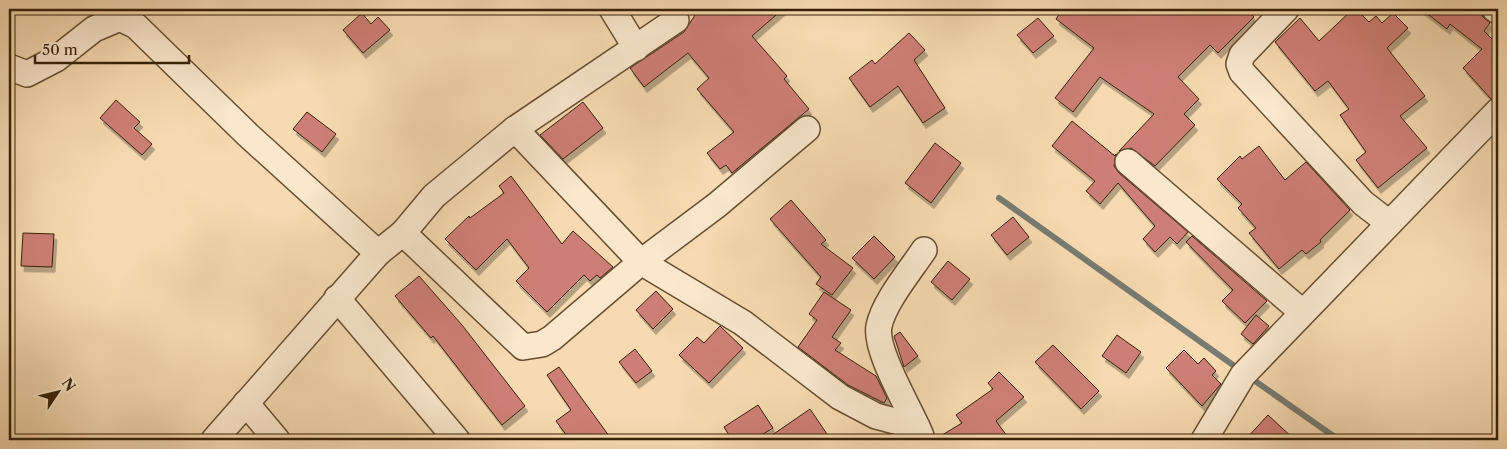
<svg xmlns="http://www.w3.org/2000/svg" width="1507" height="449" font-family="'Libre Caslon Text',serif">
<style>
.lines{fill:none;stroke-linecap:round;stroke-linejoin:round}
.stream{stroke:#787b71;stroke-width:6}
.building{fill:#ce7f75;stroke:#372107;filter:url(#shadow)}
.minor-casing{stroke:#674f32;stroke-width:28}
.minor{stroke:#fae7cc;stroke-width:25}
</style>
<defs>
<filter id="shadow"><feDropShadow dx="3" dy="5.5" stdDeviation="0" flood-color="#0004"/></filter>
</defs>
<rect width="100%" height="100%" fill="#f7dab1"/>
<filter id="stains"><feTurbulence type="fractalNoise" baseFrequency=".004" numOctaves="4"/><feColorMatrix values="0 0 0 0 .2 0 0 0 0 .09 0 0 0 0 .02 0 0 0 .5 -.17"/></filter>
<radialGradient id="worn" r=".72"><stop offset=".6" stop-color="#630" stop-opacity="0"/><stop offset="1" stop-color="#630" stop-opacity=".3"/></radialGradient>
<g class="lines">
<g class="stream">
<polyline points="999,198 1240,370"/>
<polyline points="1248,376 1339,440"/>
</g>
</g>
<g class="building">
<polygon points="699,9 783,9 752,36 787,76 784,79 809,109 732,173 726,165 720,169 707,153 734,132 697,89 709,78 688,53 644,87 630,68 684,32"/>
<polygon points="1063,9 1247,9 1254,17 1218,53 1210,45 1178,77 1199,99 1184,114 1195,125 1155,166 1131,148 1119,151 1154,114 1100,77 1073,112 1055,98 1094,48 1056,19"/>
<polygon points="1353,9 1356,9 1369,22 1376,16 1382,23 1393,13 1408,28 1387,48 1425,96 1400,116 1427,148 1378,188 1356,160 1366,152 1340,115 1349,109 1328,81 1315,91 1275,42 1300,18 1319,41"/>
<polygon points="1421,9 1481,9 1482,16 1490,23 1484,31 1492,39 1498,33 1498,97 1491,99 1463,68 1482,49 1450,24 1447,29"/>
<polygon points="362,13 371,24 378,17 390,30 363,53 343,30"/>
<polygon points="1038,18 1054,36 1033,53 1017,35"/>
<polygon points="909,33 925,50 914,60 945,108 923,123 898,86 870,107 849,78 872,60 875,64"/>
<polygon points="116,100 140,122 134,128 152,144 142,155 100,118"/>
<polygon points="583,102 603,128 563,159 540,135"/>
<polygon points="307,112 336,134 322,152 293,129"/>
<polygon points="1072,121 1115,156 1116,154 1114,166 1119,173 1188,232 1177,244 1170,237 1155,252 1143,239 1155,226 1118,183 1100,204 1086,191 1095,181 1052,146"/>
<polygon points="935,143 961,163 931,203 905,183"/>
<polygon points="1259,146 1285,180 1306,162 1350,210 1320,240 1321,242 1306,254 1302,250 1279,269 1249,233 1256,228 1238,208 1242,204 1217,179 1240,156 1242,159"/>
<polygon points="511,176 562,244 573,231 613,267 600,278 597,275 590,281 584,275 547,312 516,281 529,268 507,239 476,270 445,239 469,216 470,218 504,193 499,186"/>
<polygon points="791,200 826,240 821,244 853,268 832,295 816,284 821,277 770,219"/>
<polygon points="1013,217 1029,237 1007,255 991,235"/>
<polygon points="23,233 54,234 52,267 21,266"/>
<polygon points="874,236 895,257 874,279 852,258"/>
<polygon points="1192,236 1267,301 1245,323 1222,301 1233,290 1186,242"/>
<polygon points="948,261 970,279 952,300 931,282"/>
<polygon points="419,276 462,325 525,406 502,425 433,336 431,338 395,296"/>
<polygon points="656,291 673,309 653,329 636,310"/>
<polygon points="824,292 851,310 832,337 841,343 835,350 876,376 887,398 884,403 848,385 798,347 817,320 809,314"/>
<polygon points="1256,315 1269,326 1253,344 1241,334"/>
<polygon points="720,326 743,348 709,383 679,355 697,337 704,343"/>
<polygon points="900,332 918,356 904,367 894,336"/>
<polygon points="1117,335 1141,352 1126,373 1102,356"/>
<polygon points="1053,345 1099,391 1081,409 1035,362"/>
<polygon points="635,349 652,371 636,383 619,362"/>
<polygon points="1184,350 1198,364 1204,358 1216,371 1212,375 1221,384 1202,406 1166,368"/>
<polygon points="559,367 612,440 570,440 556,421 571,410 547,375"/>
<polygon points="999,372 1024,397 996,421 1010,440 934,440 962,423 956,415 993,389 988,383"/>
<polygon points="758,405 773,428 753,440 732,440 724,427"/>
<polygon points="810,409 831,440 765,440"/>
<polygon points="1268,415 1295,440 1245,440"/>
</g>
<g class="lines">
<defs>
<g id="minor">
<polyline points="612,9 636,48"/>
<polyline points="1286,9 1242,55 1239,64 1242,72 1363,203 1389,223"/>
<polyline points="1495,9 1498,11"/>
<polyline points="9,67 27,74 56,59 94,29 120,18 136,26 248,135 378,253"/>
<polyline points="807,129 717,205 641,262 743,323 840,397 876,416 917,427"/>
<polyline points="1128,162 1302,312"/>
<polyline points="403,233 523,347 542,344 552,338 641,262 515,129"/>
<polyline points="337,298 457,440"/>
<polyline points="246,403 277,440"/>
<path d="M921 436C911 410 874 351 879 326 884 302 910 271 924 250"/>
<polyline points="214,440 378,253 403,233 434,196 515,129 676,20"/>
<polyline points="1204,440 1243,375 1498,111"/>
</g>
</defs>
<use href="#minor" class="minor-casing"/>
<use href="#minor" class="minor"/>
</g>
<rect width="1507" height="449" fill="none" stroke="#f7dab1" stroke-width="30"/>
<rect x="10" y="10" width="1487" height="429" fill="none" stroke="#372107" stroke-width="2.5"/>
<rect x="15" y="15" width="1477" height="419" fill="none" stroke="#372107"/>
<g transform="translate(58 392) rotate(55)" stroke="#fae7cc" stroke-width="4" paint-order="stroke">
<path d="M0-4L9 19L0 12L-9 19Z" fill="#372107"/>
<text y="-8" font-size="14" font-weight="bold" text-anchor="middle" fill="#372107">N</text>
</g>
<path d="M35 55v8h154v-8" fill="none" stroke="#372107" stroke-width="2.5"/>
<text x="42" y="55" font-size="15" fill="#372107" stroke="#fae7cc" stroke-width="4" paint-order="stroke">50 m</text>
<rect width="100%" height="100%" filter="url(#stains)"/>
<rect width="100%" height="100%" fill="url(#worn)"/>
</svg>
